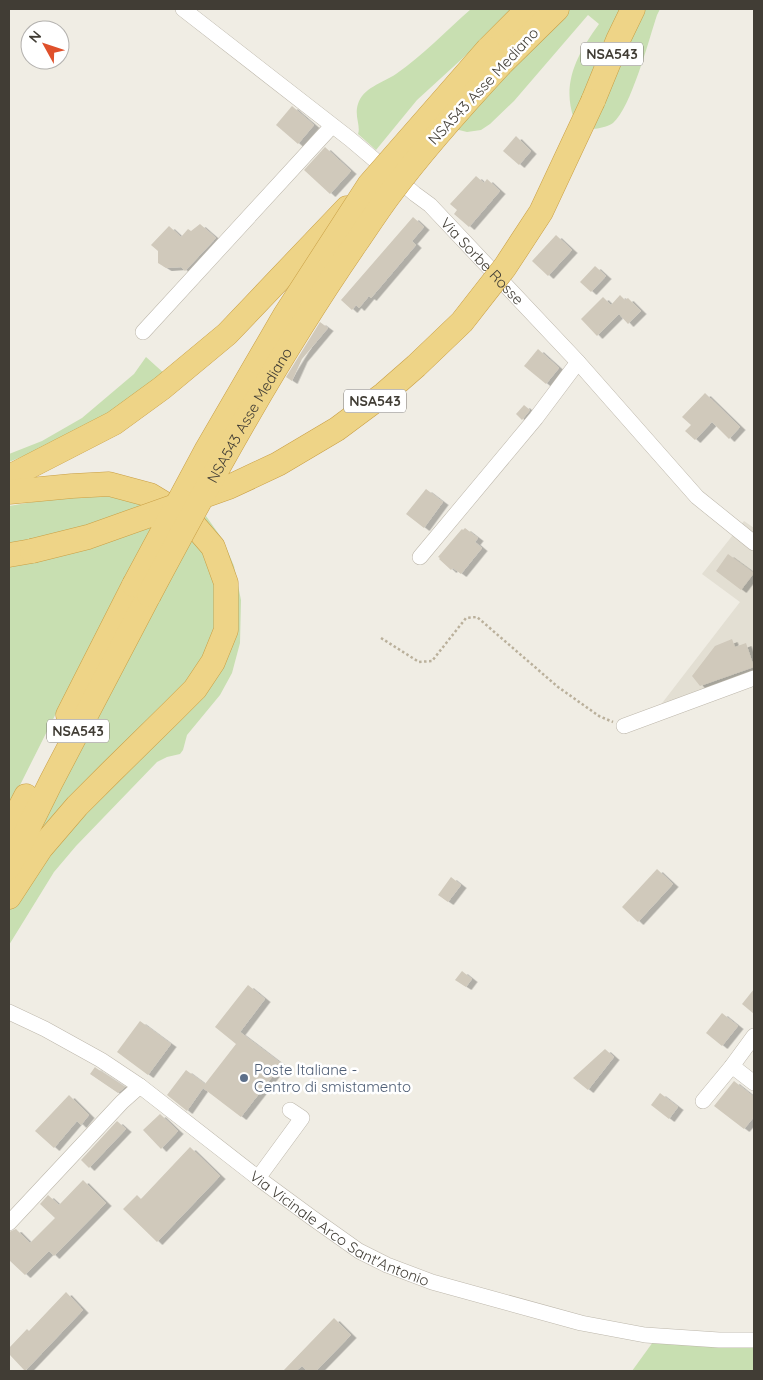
<svg xmlns="http://www.w3.org/2000/svg" width="763" height="1380" font-family="Quicksand,sans-serif">
<style>
.residential{fill:#e3dfd3}
.green{fill:#c8dfb1}
.building{fill:#d0c9bb;filter:url(#shadow)}
.lines{fill:none;stroke-linecap:round;stroke-linejoin:round}
.minor-casing{stroke:#bdb7ab;stroke-width:16}
.trunk-casing{stroke:#c99f45;stroke-width:25}
.path{stroke:#bab09b;stroke-width:2.5;stroke-dasharray:2.5 2.5;stroke-linecap:butt}
.minor{stroke:#fff;stroke-width:15}
.trunk{stroke:#eed487;stroke-width:24}
.trunk-bridge-casing{stroke:#c99f45;stroke-width:25;stroke-linecap:butt}
.trunk-bridge{stroke:#eed487;stroke-width:24}
.service-dot{fill:#5c6f8a;stroke:#fff;stroke-width:2}
.labels{text-anchor:middle;dominant-baseline:central;stroke-width:5;stroke-linejoin:round;paint-order:stroke}
.shield{fill:#fff;stroke:#7a7772;stroke-width:1}
.shield-label{font-size:14px;font-weight:bold;fill:#413d35}
.street-label{font-size:15px;fill:#413d35;stroke:#fff}
.service-label{font-size:15px;fill:#4e5e75;stroke:#fff;text-anchor:start}
</style>
<defs>
<filter id="shadow"><feDropShadow dx="5.5" dy="3" stdDeviation="0" flood-color="#0004"/></filter>
</defs>
<rect width="100%" height="100%" fill="#f0ede4"/>
<polygon class="residential" points="744,521 754,528 754,676 656,711 740,602 702,574"/>
<g class="green">
<path d="M471 9H513L476 46 417 100 376 150 358 134C361 126 354 116 358 104 363 88 382 83 396 74 423 55 446 31 471 9Z"/>
<path d="M564 9H627L574 119C561 83 578 53 599 24L588 15 514 101 490 124 481 130 467 132 455 129Z"/>
<path d="M640 9H660L657 15C649 39 631 108 613 123 607 127 597 129 590 129Z"/>
<polygon points="146,357 166,375 74,435 9,462 9,454 42,441 82,418 134,374"/>
<polygon points="109,493 136,499 194,535 209,563 215,586 218,605 213,637 202,665 173,698 83,783 55,816 32,847 126,574 9,807 9,506 74,495"/>
<polygon points="206,516 223,540 234,566 241,600 240,643 232,673 220,695 187,735 183,750 180,754 167,757 157,762 76,846 54,872 9,945 9,907 41,859 230,633 202,524"/>
<polygon points="653,1342 754,1348 754,1371 632,1371"/>
</g>
<g class="building">
<polygon points="292,106 314,125 298,144 276,125"/>
<polygon points="516,136 531,151 519,165 503,151"/>
<polygon points="325,147 351,171 330,194 304,170"/>
<polygon points="476,176 484,183 487,179 500,191 469,227 454,214 457,210 450,204"/>
<polygon points="413,217 424,227 412,241 416,245 371,298 369,296 359,308 356,305 352,310 341,300"/>
<polygon points="200,224 216,238 185,271 181,267 166,268 158,263 158,251 151,245 169,226 181,237 188,229 191,231"/>
<polygon points="556,235 572,250 548,276 532,261"/>
<polygon points="595,266 606,276 591,292 580,282"/>
<polygon points="620,295 625,300 628,298 641,311 628,324 619,314 597,336 581,319 603,297 611,305"/>
<polygon points="320,322 328,328 302,359 292,381 286,377"/>
<polygon points="538,349 559,368 546,384 524,366"/>
<polygon points="705,393 740,427 729,439 712,422 695,440 685,431 691,425 682,417"/>
<polygon points="524,405 530,410 522,420 516,414"/>
<polygon points="426,489 443,502 424,528 406,514"/>
<polygon points="465,528 478,538 475,542 482,548 461,574 453,568 451,570 439,559 440,558 438,557 461,530 462,529 463,530"/>
<polygon points="728,554 754,573 741,590 716,571"/>
<polygon points="732,639 735,647 746,643 754,667 700,686 692,676 715,646"/>
<polygon points="657,869 673,884 638,922 622,907"/>
<polygon points="451,877 461,885 448,902 438,895"/>
<polygon points="462,971 472,979 466,987 455,980"/>
<polygon points="248,985 265,999 240,1032 282,1064 241,1117 203,1088 187,1111 167,1095 186,1070 205,1084 236,1044 215,1027"/>
<polygon points="754,989 754,1014 742,1004"/>
<polygon points="722,1013 738,1026 722,1046 706,1033"/>
<polygon points="140,1021 171,1044 148,1075 117,1052"/>
<polygon points="605,1049 614,1057 588,1090 573,1078"/>
<polygon points="95,1067 96,1068 125,1087 118,1093 90,1074"/>
<polygon points="734,1081 754,1097 754,1117 744,1129 714,1106"/>
<polygon points="660,1093 678,1107 669,1119 651,1105"/>
<polygon points="69,1095 89,1115 81,1125 77,1121 54,1148 35,1131"/>
<polygon points="160,1114 178,1131 161,1149 143,1130"/>
<polygon points="117,1121 126,1129 89,1168 81,1160"/>
<polygon points="190,1147 220,1176 157,1242 123,1209 137,1195 141,1199"/>
<polygon points="83,1180 106,1203 54,1256 49,1251 25,1275 9,1260 9,1232 16,1229 30,1243 55,1218 40,1204 48,1195 59,1205"/>
<polygon points="66,1292 83,1310 25,1371 9,1354 9,1348 27,1329 29,1331"/>
<polygon points="334,1318 351,1335 316,1371 307,1371 302,1366 296,1371 283,1371"/>
</g>
<g class="lines">
<defs>
<g id="minor">
<path id="s1" d="M183 9 350 139 415 194 430 205 578 362 697 497 754 543"/>
<polyline points="143,332 332,126"/>
<polyline points="420,557 536,418 578,362"/>
<polyline points="624,726 754,678"/>
<polyline points="9,1012 45,1029 101,1060 140,1086"/>
<polyline points="732,1066 754,1083"/>
<polyline points="703,1101 732,1066 754,1036"/>
<polyline points="258,1178 302,1118 290,1110"/>
<path id="s2" d="M9 1223 122 1102 140 1086 258 1178 311 1217 359 1251 387 1265 432 1282 581 1323 645 1335 719 1340H754"/>
</g>
<g id="trunk">
<polyline points="488,49 528,9"/>
<polyline points="501,64 557,9"/>
<polyline points="593,101 618,40 633,9"/>
<polyline points="9,477 114,423 162,388 227,334 347,208"/>
<polyline points="9,492 72,486 109,484 150,495 188,518 213,547 226,583 226,630 213,662 195,689 172,712 111,772 77,806 41,848 9,897"/>
<polyline points="9,555 32,551"/>
<polyline points="68,715 134,585"/>
<polyline points="9,829 26,796"/>
<polyline points="9,867 51,782 149,595"/>
</g>
</defs>
<use href="#minor" class="minor-casing"/>
<use href="#trunk" class="trunk-casing"/>
<polyline class="path" points="381,638 419,662 432,661 466,618 477,617 558,687 599,716 613,722"/>
<use href="#minor" class="minor"/>
<use href="#trunk" class="trunk"/>
<defs>
<g id="trunk-bridge">
<polyline points="32,551 88,537 229,487 278,464 337,429 384,394 416,366 462,322 505,267 541,212 593,101"/>
<polyline points="134,585 207,449 285,315 369,185 488,49"/>
<path id="s3" d="M149 595C213 475 278 356 356 243 367 227 378 210 390 194 424 148 462 106 501 64"/>
</g>
</defs>
<use href="#trunk-bridge" class="trunk-bridge-casing"/>
<use href="#trunk-bridge" class="trunk-bridge"/>
</g>
<circle class="service-dot" cx="244" cy="1078" r="5"/>
<g class="labels">
<g class="shield">
<rect x="581" y="42.5" width="62" height="23" rx="4"/>
<rect x="344" y="389.5" width="62" height="23" rx="4"/>
<rect x="47" y="719.5" width="62" height="23" rx="4"/>
</g>
<g class="shield-label">
<text x="612" y="54">NSA543</text>
<text x="375" y="401">NSA543</text>
<text x="78" y="731">NSA543</text>
</g>
<g class="street-label">
<text transform="translate(483 86) rotate(-47)">NSA543 Asse Mediano</text>
<text stroke="none"><textPath href="#s1" startOffset="392">Via Sorbe Rosse</textPath></text>
<text stroke="none"><textPath href="#s3" startOffset="206">NSA543 Asse Mediano</textPath></text>
<text stroke="none"><textPath href="#s2" startOffset="436">Via Vicinale Arco Sant'Antonio</textPath></text>
</g>
<g class="service-label">
<text x="254" y="1069">Poste Italiane -<tspan x="254" dy="17">Centro di smistamento</tspan></text>
</g>
</g>
<rect width="763" height="1380" fill="none" stroke="#413d35" stroke-width="20"/>
<g transform="translate(45 45) rotate(310)"><circle r="24" fill="#ffffff" stroke="#b3b1ae"/>
<path d="M0-4L9 19L0 12L-9 19Z" fill="#df502b"/>
<text y="-8" font-size="14" font-weight="bold" text-anchor="middle" fill="#413d35">N</text>
</g>
</svg>
